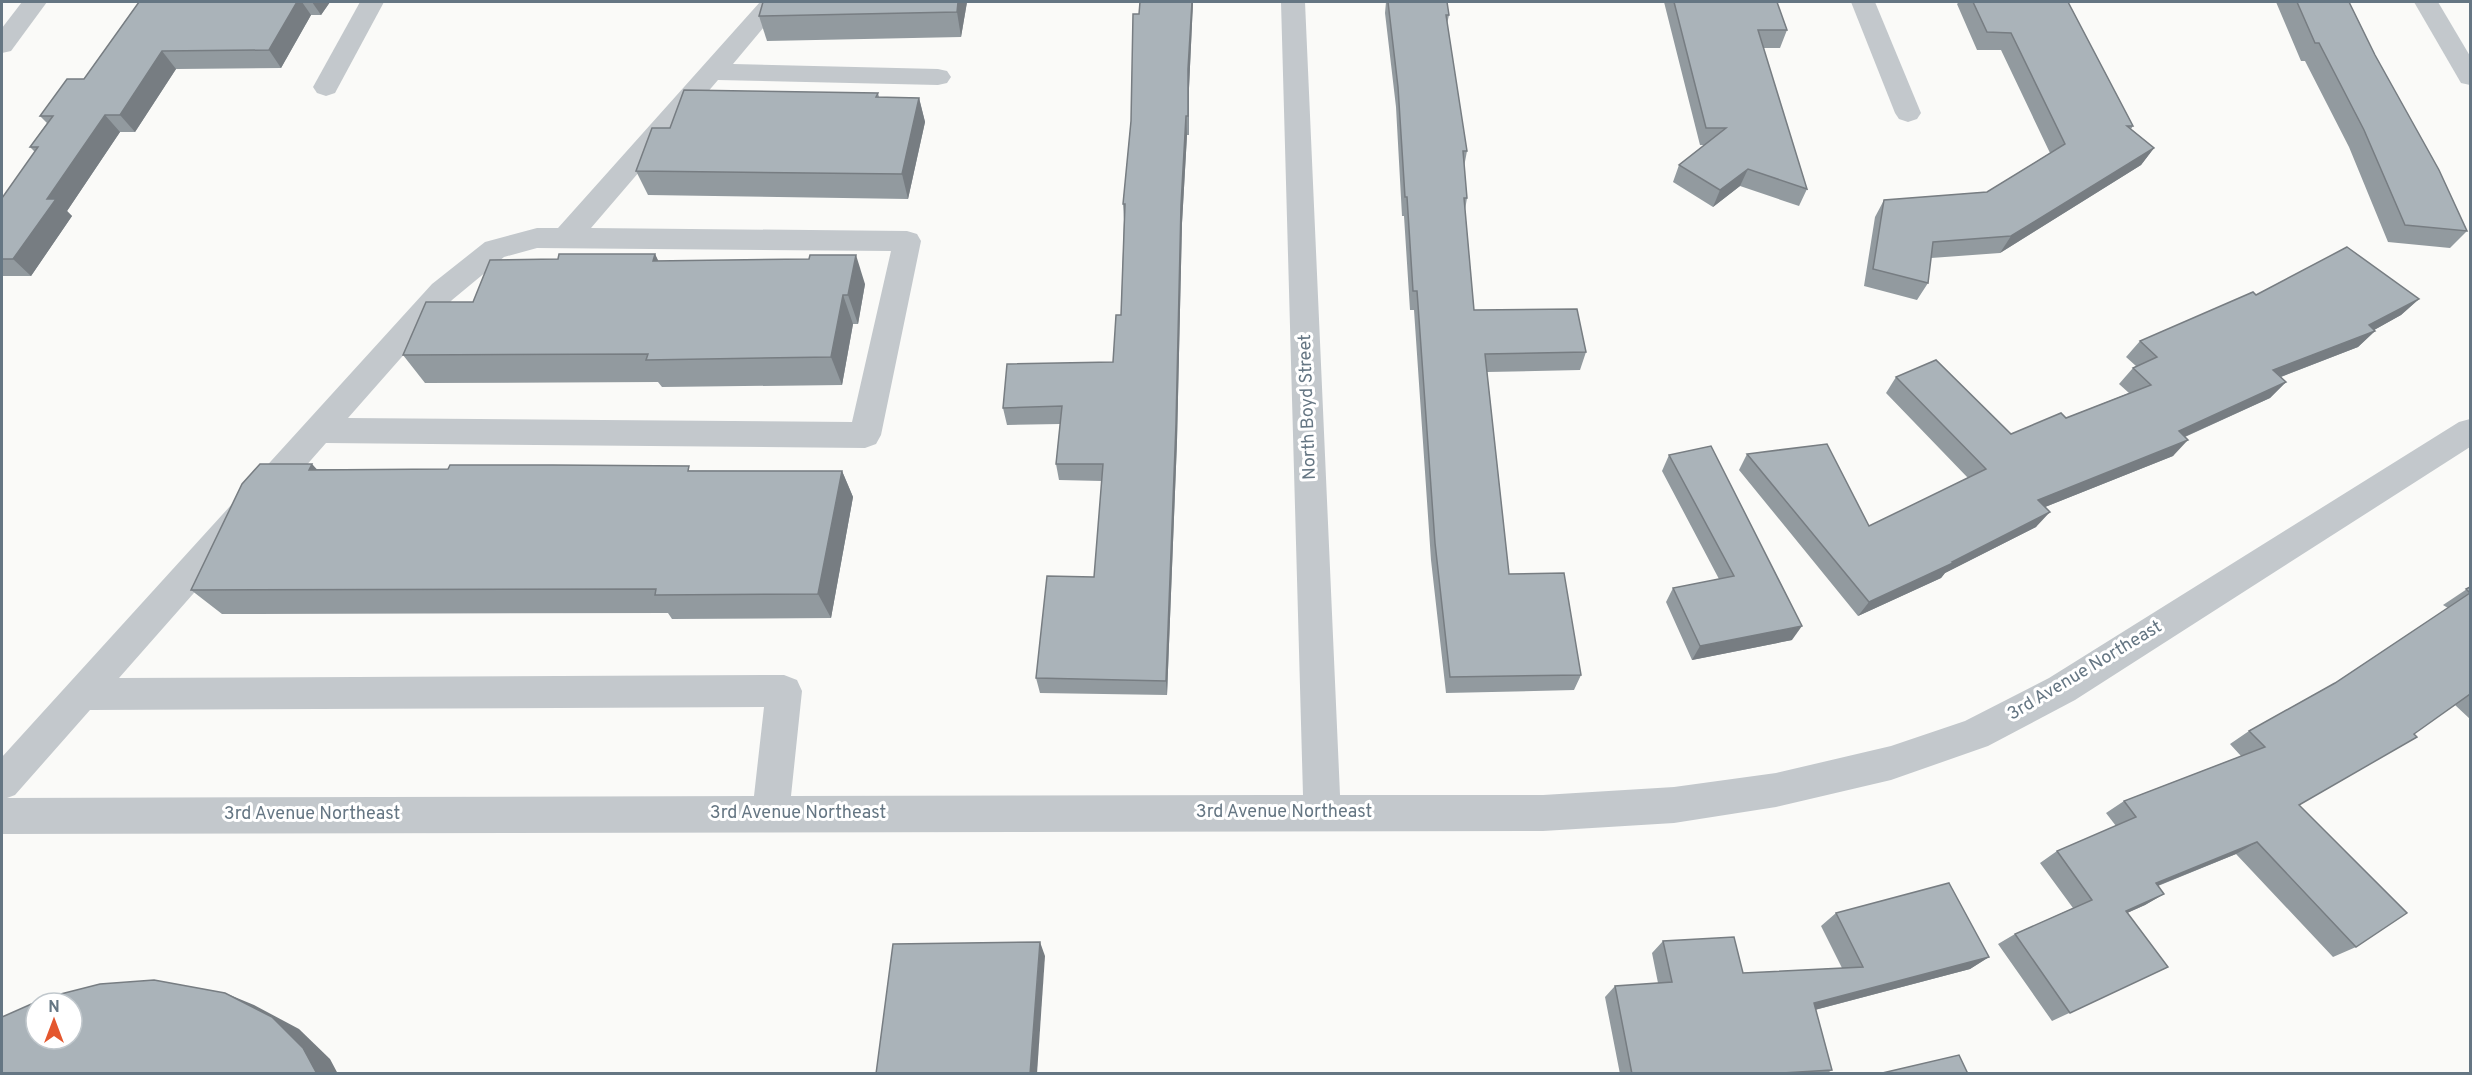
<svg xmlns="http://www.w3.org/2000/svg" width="2472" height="1075" font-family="Overpass,sans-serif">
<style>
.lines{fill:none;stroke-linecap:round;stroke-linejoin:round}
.minor{fill:#c3c8cc;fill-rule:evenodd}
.wall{fill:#929a9f}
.shaded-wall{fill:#777d82}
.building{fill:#aab3b9;stroke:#777d82;stroke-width:1.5;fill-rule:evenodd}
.labels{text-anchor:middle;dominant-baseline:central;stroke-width:6;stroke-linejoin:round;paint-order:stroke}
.street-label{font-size:18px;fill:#657683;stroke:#fff}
</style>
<rect width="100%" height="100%" fill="#fafaf8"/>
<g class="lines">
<g class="minor">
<polygon points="22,2 47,2 11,51 2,53 2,28"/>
<polygon points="360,2 384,2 335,93 326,96 317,93 313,87"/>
<path d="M760 2H785L733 64 938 69 947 71 951 77 947 83 938 85 718 80 591 228 907 231 917 234 921 241 881 435 876 444 865 448 326 443 119 678 784 675 797 680 802 691 791 796 1303 795 1281 2H1305L1340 795H1543L1674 787 1776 773 1891 746 1965 721 2049 678 2459 422 2470 419V447L2075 700 1988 746 1891 780 1776 807 1674 823 1543 831 2 834V757L432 284 485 242 537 228H558ZM537 248 891 251 852 422 348 418 452 300 504 257ZM764 707 754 796 7 798 15 795 90 710Z"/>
<polygon points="1851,2 1875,2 1921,113 1917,119 1908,122 1899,119 1895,113"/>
<polygon points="2414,2 2438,2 2470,56 2470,85 2461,83"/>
</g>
</g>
<g class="wall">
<polygon points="139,2 330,2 321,15 311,15 281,68 176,69 135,132 120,132 67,211 72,216 31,276 2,276 2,198 35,152 30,147 47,123 40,116 84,79"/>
<polygon points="967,2 961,37 767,41 759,16"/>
<polygon points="1140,2 1193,2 1189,88 1189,135 1187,135 1182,223 1177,441 1167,695 1040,693 1036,678 1094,577 1102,481 1059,480 1056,464 1060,424 1007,425 1003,408 1113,362 1121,315 1124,220 1123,204 1131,121"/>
<polygon points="1386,2 1447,2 1449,15 1447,24 1467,151 1464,167 1467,198 1465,210 1474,310 1586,352 1580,370 1487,372 1509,574 1581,675 1574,690 1446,693 1431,560 1414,310 1410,310 1404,216 1402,216 1396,107 1385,13"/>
<polygon points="1664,2 1777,2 1787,30 1780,48 1763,48 1807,189 1799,206 1740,186 1713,207 1673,182 1679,165 1704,145 1700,145"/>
<polygon points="1959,2 2068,2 2133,126 2131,129 2154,148 2141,165 2000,253 1931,258 1928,283 1917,300 1864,286 1875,217 1884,200 1987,192 2050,153 2001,50 1977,50 1957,4"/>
<polygon points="2276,2 2349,2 2375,55 2467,231 2450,248 2388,242 2349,147 2305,61 2301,61"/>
<polygon points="878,93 879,97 919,98 925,122 908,199 648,195 636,171 670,128"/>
<polygon points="655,254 658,261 865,284 858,324 853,324 842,385 662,387 658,382 425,383 403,355 473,302 558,259"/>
<polygon points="2256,295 2419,299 2401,315 2374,330 2375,331 2358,347 2281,377 2286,382 2270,398 2185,437 2173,456 2045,507 2036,527 1945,573 1941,578 1858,616 1739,470 1747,454 1869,526 1968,478 1886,393 1896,377 2011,434 2066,418 2129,393 2119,384 2133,368 2136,366 2126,357 2140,341"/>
<polygon points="1669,455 1792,640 1692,660 1666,602 1673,588 1719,579 1662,471"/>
<polygon points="317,469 842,471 853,497 831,618 672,619 668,613 222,614 191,590"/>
<polygon points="2470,587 2470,719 2455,705 2299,805 2356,947 2333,957 2236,854 2158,886 2164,894 2145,905 2127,913 2168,967 2052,1021 1998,944 2015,934 2073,908 2040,863 2057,851 2116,826 2106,813 2124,801 2241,756 2230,744 2249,731 2335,683 2448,608 2443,605"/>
<polygon points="1836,913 1989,957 1970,969 1815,1010 1832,1070 1826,1074 1620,1074 1605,997 1615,986 1658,983 1652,953 1663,941 1743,973 1842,968 1821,926"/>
</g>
<g class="shaded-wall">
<polygon points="297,2 302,2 311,15 281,68 269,50"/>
<polygon points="312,2 330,2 321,15"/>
<polygon points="958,2 967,2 961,37 957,12"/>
<polygon points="1192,2 1193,2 1189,88 1189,135 1188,69"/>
<polygon points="162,51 176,69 135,132 120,115"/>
<polygon points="919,98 925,122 908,199 902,174"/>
<polygon points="105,115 120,132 67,211 72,216 31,276 13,259 47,199"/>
<polygon points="1186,116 1187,135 1182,223 1177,441 1167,695 1166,681 1181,205"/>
<polygon points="2154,148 2141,165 2000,253 2011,236"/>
<polygon points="1748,169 1740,186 1713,207 1720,190"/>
<polygon points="655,254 669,283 653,261"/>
<polygon points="856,255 865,284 858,324 848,295"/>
<polygon points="843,295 853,324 842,385 831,357"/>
<polygon points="2419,299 2401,315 2367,334 2375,331 2358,347 2257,386 2273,370 2369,325"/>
<polygon points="2286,382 2270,398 2164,446 2179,431"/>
<polygon points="2188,440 2173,456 2025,515 2038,500"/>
<polygon points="312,464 337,491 309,470"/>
<polygon points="842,471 853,497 831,618 818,594"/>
<polygon points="2050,512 2036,527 1945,573 1941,578 1858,616 1869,602"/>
<polygon points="1802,626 1792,640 1692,660 1700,646"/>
<polygon points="2257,842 2236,854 2137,894 2156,883"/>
<polygon points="2164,894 2145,905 2107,922 2126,911"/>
<polygon points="1040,942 1045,956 1037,1074 1030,1074"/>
<polygon points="1989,957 1970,969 1799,1014 1814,1003"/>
<polygon points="225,993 254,1005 299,1029 330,1059 338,1074 317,1074"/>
</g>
<g class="building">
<polygon points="139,2 297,2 269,50 162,51 120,115 105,115 47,199 56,199 13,259 2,259 2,198 38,147 30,147 53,116 40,116 67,79 84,79"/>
<polygon points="763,2 958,2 957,12 759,16"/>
<polygon points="1140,2 1192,2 1188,69 1188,116 1186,116 1181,205 1176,424 1166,681 1036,678 1047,576 1094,577 1103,464 1056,464 1062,406 1003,408 1007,364 1113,362 1116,315 1121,315 1125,204 1123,204 1131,121 1133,14 1139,14"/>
<polygon points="1388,2 1447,2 1449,15 1446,15 1467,151 1463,151 1467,198 1464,198 1474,310 1577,309 1586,352 1485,354 1509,574 1564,573 1581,675 1450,677 1435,543 1417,291 1413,291 1407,197 1405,197 1398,87"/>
<polygon points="1674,2 1777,2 1787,30 1758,30 1807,189 1748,169 1720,190 1679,165 1726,128 1706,128"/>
<polygon points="1973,2 2068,2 2133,126 2127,126 2154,148 2011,236 1933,242 1928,283 1873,269 1884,200 1987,192 2065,144 2011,33 1987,32"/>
<polygon points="2297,2 2349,2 2375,55 2439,170 2467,231 2405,225 2364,130 2319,43 2315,43"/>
<polygon points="684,90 878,93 876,97 919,98 902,174 636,171 652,128 670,128"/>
<polygon points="2347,247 2419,299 2369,325 2375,331 2273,370 2286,382 2179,431 2188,440 2038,500 2050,512 1952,562 1953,563 1869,602 1747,454 1827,444 1869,526 1986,469 1896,377 1936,360 2011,434 2061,413 2066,418 2151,385 2133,368 2157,357 2140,341 2253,292 2256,295"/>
<polygon points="559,254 655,254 653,261 809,259 810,255 856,255 848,295 843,295 831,357 646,360 648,354 403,355 426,302 473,302 490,260 558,259"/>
<polygon points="1711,446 1802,626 1700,646 1673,588 1734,576 1669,455"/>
<polygon points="260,464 312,464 309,470 448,469 450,465 552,465 689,466 688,471 842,471 818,594 655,595 656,589 191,590 242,484"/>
<polygon points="2470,587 2470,694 2414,734 2417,737 2299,805 2407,913 2356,947 2257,842 2156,883 2164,894 2126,911 2168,967 2070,1013 2015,934 2092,900 2057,851 2136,817 2124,801 2265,747 2249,731 2335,683 2470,593 2466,589"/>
<polygon points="1949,883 1989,957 1814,1003 1832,1070 1767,1074 1632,1074 1615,986 1672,982 1663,941 1734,937 1743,973 1863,967 1836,913"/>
<polygon points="1040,942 1030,1074 876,1074 893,944"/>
<path d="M154 980 225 993 272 1017 303 1048 317 1074H2V1017L45 998 100 984ZM36 1003H72V1039H36Z"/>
<polygon points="1959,1055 1968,1074 1878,1074"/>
</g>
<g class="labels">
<g class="street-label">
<text transform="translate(1308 407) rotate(-92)">North Boyd Street</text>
<text transform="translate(2085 671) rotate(-31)">3rd Avenue Northeast</text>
<text x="1284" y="812">3rd Avenue Northeast</text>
<text x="798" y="813">3rd Avenue Northeast</text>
<text x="312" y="814">3rd Avenue Northeast</text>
</g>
</g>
<rect width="2472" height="1075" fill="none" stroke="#657683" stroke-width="6"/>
<g transform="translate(54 1021)"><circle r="28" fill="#ffffff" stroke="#c1c8cd" stroke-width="1.5"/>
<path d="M0-4.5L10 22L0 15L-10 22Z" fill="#e4572e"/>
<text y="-9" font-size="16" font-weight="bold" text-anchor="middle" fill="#657683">N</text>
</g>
</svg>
